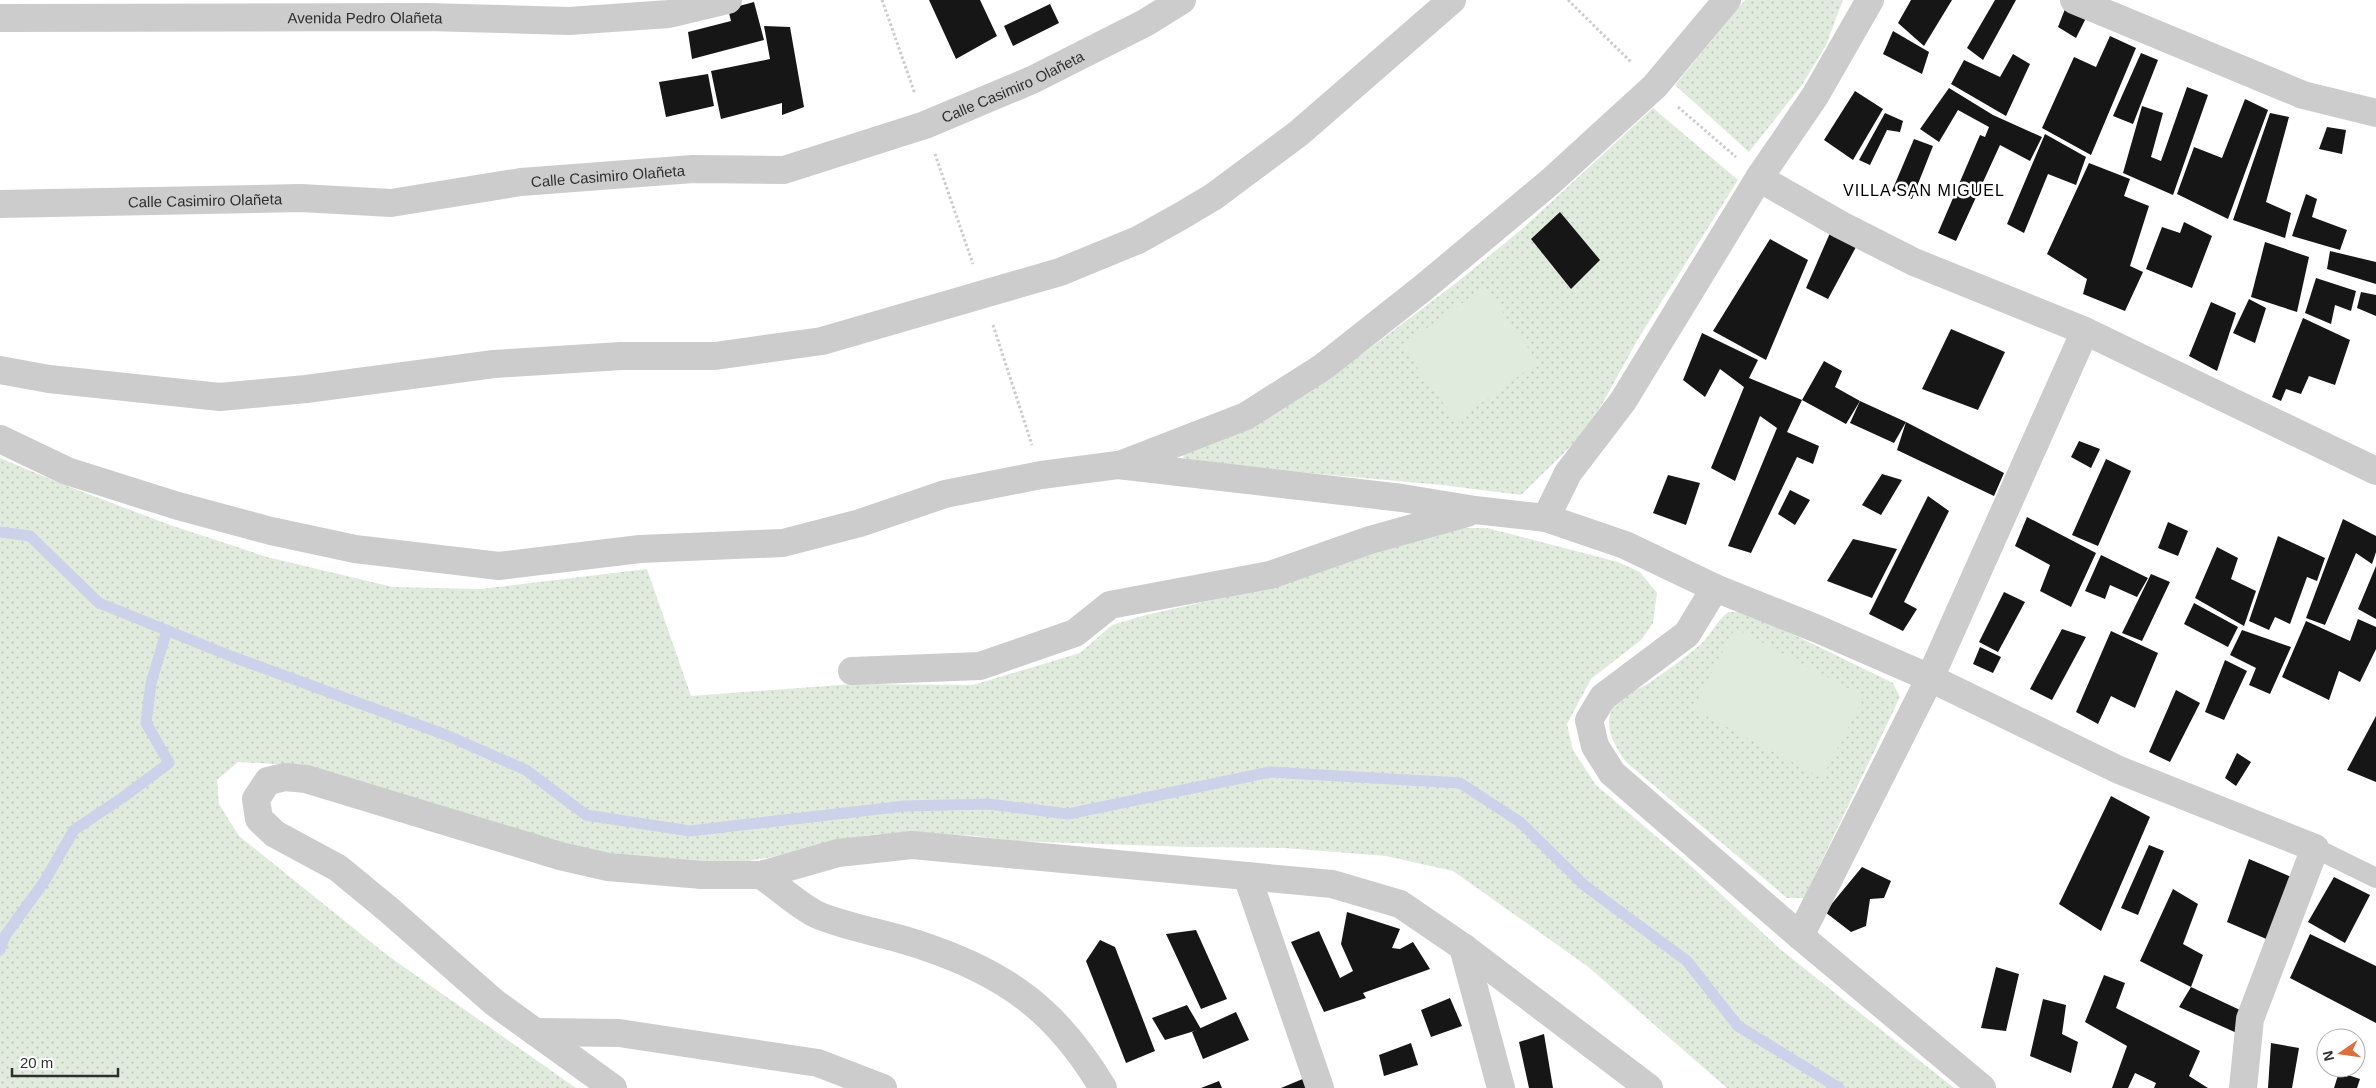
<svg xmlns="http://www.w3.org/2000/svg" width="2376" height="1088" font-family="Arial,sans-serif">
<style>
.grass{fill:url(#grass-dots)}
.park{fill:#e0ebde}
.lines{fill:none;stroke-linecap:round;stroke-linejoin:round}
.stream{stroke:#cbd2ea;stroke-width:11}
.building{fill:#161616}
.path{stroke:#ccc;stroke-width:3;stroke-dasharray:2.5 2.5;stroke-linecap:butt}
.lane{stroke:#ccc;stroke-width:20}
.street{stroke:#ccc;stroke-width:28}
.labels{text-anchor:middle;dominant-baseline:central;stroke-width:5;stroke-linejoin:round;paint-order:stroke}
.street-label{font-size:15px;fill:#2f2f2f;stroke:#fff}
.neighbourhood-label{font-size:16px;letter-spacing:1px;fill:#000;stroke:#fff}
</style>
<defs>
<pattern id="grass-dots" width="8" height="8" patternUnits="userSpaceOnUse" patternTransform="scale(1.25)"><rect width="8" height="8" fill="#e0ebde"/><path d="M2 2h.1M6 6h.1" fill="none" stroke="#c0cabf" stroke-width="1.8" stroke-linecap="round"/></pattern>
</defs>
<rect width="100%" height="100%" fill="#fff"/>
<g class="grass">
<polygon points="1745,0 1843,0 1826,45 1802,85 1749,152 1675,85"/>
<polygon points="1653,108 1738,180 1638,339 1601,406 1573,444 1521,495 1442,485 1210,464 1195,465 1183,458 1184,451 1297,398 1365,352 1456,283 1522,229"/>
<polygon points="0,458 62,484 170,525 267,557 393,587 481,589 647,569 691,696 853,684 973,685 1080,653 1112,625 1146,615 1243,593 1369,552 1455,528 1487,528 1618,562 1640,572 1657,593 1653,623 1641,640 1591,679 1567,724 1573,750 1596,785 1692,867 1780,949 1954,1088 1727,1088 1587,966 1453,871 1386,856 1285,848 1189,847 1016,841 975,836 912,833 869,835 832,842 788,854 716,867 576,852 294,765 238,762 217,780 219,804 239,836 387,955 576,1088 0,1088"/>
<path d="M1728 612H1747L1893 683 1900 697 1804 898H1787L1626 762C1616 748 1603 727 1612 709 1619 694 1640 690 1652 681 1666 671 1692 653 1704 641 1714 630 1715 623 1728 612Z"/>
</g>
<g class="park">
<polygon points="1485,287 1538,362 1456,421 1402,346"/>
<polygon points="1735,628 1864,697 1822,778 1693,709"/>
</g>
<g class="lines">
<g class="stream">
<polyline points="0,532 30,536 99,603 233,657 446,735 526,770 586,815 690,831 905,806 989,804 1068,814 1270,772 1460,783 1520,822 1584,885 1687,961 1738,1026 1839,1088"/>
<polyline points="0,950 5,936 44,882 74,830 122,798 169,763 146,723 151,683 167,630"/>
</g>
</g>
<g class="building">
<polygon points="929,0 980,0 997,36 956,59"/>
<polygon points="1911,0 1952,0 1924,46 1898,23"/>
<polygon points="1995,0 2016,0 1983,60 1967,48"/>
<polygon points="754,2 764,40 692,59 688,32 731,21 728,9"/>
<polygon points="1050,4 1059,23 1013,46 1004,26"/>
<polygon points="2065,9 2086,18 2076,38 2058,27"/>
<polygon points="764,26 790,27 804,107 782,115 782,103 721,119 711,71 770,59"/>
<polygon points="1893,31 1929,52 1922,74 1883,54"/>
<polygon points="2110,36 2136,48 2091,155 2042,128 2074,57 2096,67"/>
<polygon points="2141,53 2158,60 2133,124 2113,116"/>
<polygon points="2013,54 2030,64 2006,116 1951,84 1964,60 2000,77"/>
<polygon points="708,74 714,106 666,117 659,82"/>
<polygon points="2187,87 2208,95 2173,195 2123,173 2142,106 2163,113 2151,157 2161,161"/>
<polygon points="1949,88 1993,115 2042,137 2030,161 2000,145 1956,241 1938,233 1980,135 1985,137 1989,127 1958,110 1939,142 1920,129"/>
<polygon points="1855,91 1883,109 1853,160 1824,140"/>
<polygon points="2245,99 2268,110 2228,219 2177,194 2194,147 2222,158"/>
<polygon points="1885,113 1903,121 1900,132 1887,130 1870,165 1859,160"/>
<polygon points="2270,113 2289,117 2266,202 2291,213 2285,238 2233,220"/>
<polygon points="2327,127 2346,130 2342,154 2319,149"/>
<polygon points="2045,134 2086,157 2076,185 2048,174 2024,233 2007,224"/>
<polygon points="1914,139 1933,146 1912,199 1892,191"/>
<polygon points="2089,163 2130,179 2124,196 2149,206 2130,266 2143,272 2125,311 2083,294 2087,279 2047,254"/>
<polygon points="2306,194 2317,199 2312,217 2347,230 2340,250 2292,236"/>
<polygon points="1560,212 1600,260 1571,289 1531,239"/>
<polygon points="2184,222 2212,236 2192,288 2146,269 2162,227 2180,233"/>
<polygon points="1830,233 1856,247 1828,299 1806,288"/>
<polygon points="1770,239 1808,260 1766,360 1713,331"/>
<polygon points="2265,242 2309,257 2297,312 2251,297"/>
<polygon points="2330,251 2376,262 2376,284 2327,269"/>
<polygon points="2316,278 2356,291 2351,311 2335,305 2331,324 2305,313"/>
<polygon points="2361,292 2376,295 2376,316 2357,308"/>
<polygon points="2249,299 2266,308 2255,343 2233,333"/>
<polygon points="2211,302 2236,313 2217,371 2189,356"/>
<polygon points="2303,318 2350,340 2335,385 2309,376 2301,394 2286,389 2281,401 2272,397"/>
<polygon points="1951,329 2005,352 1978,410 1922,389"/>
<polygon points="1702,333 1758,360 1749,378 1802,400 1787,432 1819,446 1813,464 1797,457 1751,553 1728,546 1777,428 1760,416 1735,481 1711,468 1744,387 1720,369 1705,397 1683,380"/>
<polygon points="1824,361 1842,371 1835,387 1860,401 1846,424 1802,400"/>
<polygon points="1860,401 1906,422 2004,473 1994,496 1897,450 1906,422 1894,443 1850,423"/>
<polygon points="2079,441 2100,449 2091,468 2071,457"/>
<polygon points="2106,459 2131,471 2098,546 2072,535"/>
<polygon points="1882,474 1902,480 1881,515 1862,505"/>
<polygon points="1668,475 1700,483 1686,525 1653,513"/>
<polygon points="1790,490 1810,500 1795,525 1778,514"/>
<polygon points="1928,496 1949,511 1904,602 1917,609 1903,631 1869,614"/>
<polygon points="2027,517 2096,553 2071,607 2040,591 2050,565 2015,546"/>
<polygon points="2343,519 2376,536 2376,552 2372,564 2356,553 2325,625 2306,618"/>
<polygon points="2168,522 2188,531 2178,556 2158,548"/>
<polygon points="2278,536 2325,558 2317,581 2307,577 2290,624 2275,617 2269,630 2249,621"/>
<polygon points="1853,539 1897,549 1872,598 1827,581"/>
<polygon points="2217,547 2238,558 2231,579 2256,591 2244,626 2195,598"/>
<polygon points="2101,555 2148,578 2137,597 2110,585 2105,599 2085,591"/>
<polygon points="2376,566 2376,619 2358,609"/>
<polygon points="2151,574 2170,582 2142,641 2122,633"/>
<polygon points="2004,592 2025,602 1998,652 1979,642"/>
<polygon points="2194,603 2238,627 2228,647 2184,624"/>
<polygon points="2358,619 2376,627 2376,649 2360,682 2339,671 2329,700 2282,677 2306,621 2350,641"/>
<polygon points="2062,629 2086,637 2052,700 2030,689"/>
<polygon points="2242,630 2291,647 2270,694 2249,685 2256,668 2230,655"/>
<polygon points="2111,631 2158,653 2135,708 2111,696 2098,724 2076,712"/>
<polygon points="1980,647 2001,657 1993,673 1973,664"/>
<polygon points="2225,660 2247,671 2224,720 2205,712"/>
<polygon points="2176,690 2200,703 2170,762 2149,752"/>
<polygon points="2376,716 2376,782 2347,770"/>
<polygon points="2237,753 2251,762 2236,786 2225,778"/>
<polygon points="2111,796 2150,817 2101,931 2059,904"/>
<polygon points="2149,845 2164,851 2138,915 2121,908"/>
<polygon points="2249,859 2301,881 2271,941 2227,922"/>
<polygon points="1862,867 1891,881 1884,898 1870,899 1866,926 1851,932 1825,912"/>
<polygon points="2334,877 2370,895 2345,943 2308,922"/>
<polygon points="2173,889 2198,904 2183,944 2203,955 2191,987 2140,961"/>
<polygon points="1347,912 1400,929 1392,948 1400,949 1413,942 1430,969 1363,993 1366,998 1324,1012 1291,942 1319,931 1340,978 1353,971 1341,944"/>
<polygon points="1196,930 1227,999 1201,1009 1166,934"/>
<polygon points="2310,934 2376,966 2376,1023 2290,978"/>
<polygon points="1100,940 1115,947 1155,1051 1126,1063 1086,961"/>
<polygon points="1996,967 2019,974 2006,1031 1981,1028"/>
<polygon points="2104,975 2125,983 2116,1008 2200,1051 2189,1076 2208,1088 2154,1088 2156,1083 2135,1073 2128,1088 2112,1088 2127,1046 2085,1022"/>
<polygon points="2191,987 2240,1010 2239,1034 2179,1007"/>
<polygon points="1450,998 1462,1026 1431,1037 1421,1010"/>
<polygon points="2043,999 2066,1005 2062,1034 2078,1042 2071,1073 2030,1056"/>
<polygon points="1187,1005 1201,1029 1165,1040 1152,1018"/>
<polygon points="1236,1012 1249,1040 1203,1059 1192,1032"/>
<polygon points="1544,1034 1553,1088 1529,1088 1519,1042"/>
<polygon points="1411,1043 1418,1065 1384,1076 1379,1055"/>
<polygon points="2271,1043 2299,1048 2292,1088 2268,1088"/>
<polygon points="2339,1072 2360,1079 2357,1088 2334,1088"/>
<polygon points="1305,1078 1309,1088 1281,1088"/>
<polygon points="1219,1081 1222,1088 1201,1088"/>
</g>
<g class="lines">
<g class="path">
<polyline points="882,0 915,94"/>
<polyline points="1568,0 1632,63"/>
<polyline points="1678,107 1736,157"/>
<polyline points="935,154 973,264"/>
<polyline points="993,325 1032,445"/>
</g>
<polyline class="lane" points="2315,848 2376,878"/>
<g class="street">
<polyline points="2074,0 2303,95 2376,113"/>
<path id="s1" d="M0 18 427 17 569 21 669 14 728 0"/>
<polyline points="1759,178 1841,225 1914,262 2085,331 2376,471"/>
<path id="s2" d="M0 204 301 198 391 203 521 182 693 169 784 170 925 125 1032 80 1145 23 1182 0"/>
<polyline points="0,370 49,379 220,397 306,389 494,364 621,356 715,356 822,341 1060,272 1138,240 1181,216 1213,197 1299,133 1452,0"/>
<polyline points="0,439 67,471 178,506 271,531 355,549 499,566 640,549 783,543 860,523 945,494 1041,475 1118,465 1402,498 1475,510 1546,518 1625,545 1715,588 1820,630 1930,678 2119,770 2315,848 2250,1019 2243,1088"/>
<polyline points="1122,464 1246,416 1323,367 1423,288 1550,182 1655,86 1727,0"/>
<polyline points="1546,518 1568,473 1623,401 1759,178 1815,96 1870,0"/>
<polyline points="1715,588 1687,634 1603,697 1589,720 1595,746 1612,773 1800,936 1982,1088"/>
<polyline points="852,671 980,666 1075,633 1110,605 1270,575 1370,540 1467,513"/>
<path d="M761 875C777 886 804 910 820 916 853 929 889 934 923 946 1007 974 1057 1011 1103 1088"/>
<polyline points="1247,876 1320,1088"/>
<polyline points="1800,936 1930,678 2085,331"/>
<polyline points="1463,947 1501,1088"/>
<polyline points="535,1032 619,1033 818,1063 883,1088"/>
<polyline points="613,1088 495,1003 389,910 338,868 275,834 259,819 256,799 268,781 285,777 306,779 560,856 608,867 702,875 761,875 838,853 912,845 1332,884 1400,904 1463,947 1649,1088"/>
</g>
</g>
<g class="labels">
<g class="street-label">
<text stroke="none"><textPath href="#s1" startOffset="365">Avenida Pedro Olañeta</textPath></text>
<text stroke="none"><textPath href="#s2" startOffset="1030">Calle Casimiro Olañeta</textPath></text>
<text stroke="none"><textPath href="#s2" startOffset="610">Calle Casimiro Olañeta</textPath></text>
<text stroke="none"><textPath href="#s2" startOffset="205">Calle Casimiro Olañeta</textPath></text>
</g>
<g class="neighbourhood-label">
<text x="1924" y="190">VILLA SAN MIGUEL</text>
</g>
</g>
<g transform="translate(2341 1053) rotate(257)"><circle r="24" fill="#ffffff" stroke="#acacac"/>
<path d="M0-4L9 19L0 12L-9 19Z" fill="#dc6f3c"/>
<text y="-8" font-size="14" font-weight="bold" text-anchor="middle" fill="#2f2f2f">N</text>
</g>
<path d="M12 1068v8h106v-8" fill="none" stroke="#2f2f2f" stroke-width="2.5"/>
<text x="20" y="1068" font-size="15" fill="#2f2f2f" stroke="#ffffff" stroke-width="4" paint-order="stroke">20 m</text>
</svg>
